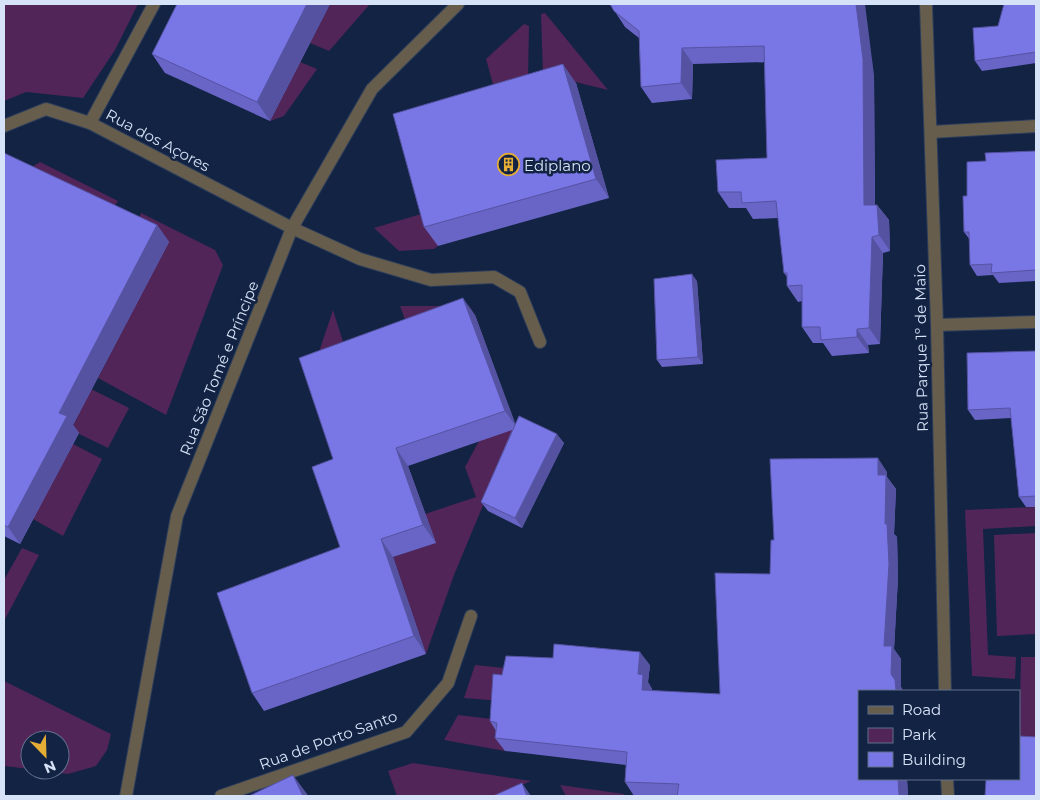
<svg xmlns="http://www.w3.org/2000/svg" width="1040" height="800" font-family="Montserrat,sans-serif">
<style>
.green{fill:#512558}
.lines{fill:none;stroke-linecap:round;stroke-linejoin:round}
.minor-casing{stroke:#2d3e5c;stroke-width:14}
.minor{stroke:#665d4c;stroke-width:12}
.wall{fill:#6865c6}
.shaded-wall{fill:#5553a1}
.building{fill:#7976e6;stroke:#5553a1}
.labels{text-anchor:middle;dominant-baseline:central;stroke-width:5;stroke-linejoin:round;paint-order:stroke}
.street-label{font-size:15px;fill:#d6e2f7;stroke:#122343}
.poi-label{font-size:15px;fill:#d6e2f7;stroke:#122343;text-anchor:start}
</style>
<rect width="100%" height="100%" fill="#122343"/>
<g class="green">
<polygon points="4,4 138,4 115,50 83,98 26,92 4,101"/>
<polygon points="330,4 370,4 329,51 310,43"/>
<polygon points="545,13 608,90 543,74 541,14"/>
<polygon points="524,24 529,26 528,78 493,84 486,59"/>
<polygon points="300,62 317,69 284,116 270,121"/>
<polygon points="40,162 118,201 109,214 22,173"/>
<polygon points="428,212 438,246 434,249 399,251 374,228"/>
<polygon points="141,213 215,250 223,265 166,415 98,378 168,242 137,227"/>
<polygon points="400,306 469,306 475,315 412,338"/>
<polygon points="333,310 349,361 311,376"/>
<polygon points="91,389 129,408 108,448 71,430"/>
<polygon points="516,426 454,575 426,654 393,557 435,543 425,514 476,497 465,467 479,441"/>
<polygon points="73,444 102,459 63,536 33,519"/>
<polygon points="1036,507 1036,526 983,529 988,655 1016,657 1015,679 972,676 965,510"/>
<polygon points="1036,533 1036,634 997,636 994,535"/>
<polygon points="22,548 39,555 4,621 4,580"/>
<polygon points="1021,657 1036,657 1036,744 1019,744"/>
<polygon points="475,665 515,669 502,701 464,698"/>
<polygon points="4,681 111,734 107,750 96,766 68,774 34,770 60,770 60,740 30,740 30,769 4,766"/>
<polygon points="458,715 500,720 505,751 444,740"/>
<polygon points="413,763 531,781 496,796 397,796 388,771"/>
<polygon points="560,785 624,794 624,796 566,796"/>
</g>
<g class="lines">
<defs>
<g id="minor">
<polyline points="926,4 937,325 945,691"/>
<polyline points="90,123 154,4"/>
<polyline points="4,126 46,109 90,123 292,228 360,259 431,280 494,277 520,292 540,342"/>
<polyline points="931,132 1036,126"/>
<polyline points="937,325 1036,322"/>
<polyline points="947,779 948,796"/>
<polyline points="126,796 177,516 292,228 372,89 458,4"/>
<polyline points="221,796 406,732 448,683 471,616"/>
</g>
</defs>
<use href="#minor" class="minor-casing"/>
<use href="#minor" class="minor"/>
</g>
<g class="wall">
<polygon points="330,4 270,121 165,73 152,54"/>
<polygon points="610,4 874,75 875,205 877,205 889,220 890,251 883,253 880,344 868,345 869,353 832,356 823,343 813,343 802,327 802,301 798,302 787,286 787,277 784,273 778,218 753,219 746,208 729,208 718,192 767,158 765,62 693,64 692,99 652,103 641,87 639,38 625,27"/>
<polygon points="1036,4 1036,63 982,71 975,61 998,26"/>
<polygon points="576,83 609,198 438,246 424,227"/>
<polygon points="1036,151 1036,281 999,283 993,275 977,276 970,265 970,240 964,232 967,196 986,161"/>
<polygon points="4,153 157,225 169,242 73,425 79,433 20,544 4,536"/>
<polygon points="697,281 703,364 662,367 657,360"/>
<polygon points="475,315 515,424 564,443 522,528 488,511 481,502 512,430 408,466 436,543 393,557 426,654 264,711 252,693 340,547 333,459"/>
<polygon points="1036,351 1036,507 1026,507 1019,497 1011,418 975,420 968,410"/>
<polygon points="887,472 887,477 896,489 894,534 897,537 898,578 894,649 901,659 901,687 903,691 859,691 859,779 907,779 908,796 634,796 625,782 626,765 505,751 495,738 496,731 490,721 502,675 650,665 648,682 652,689 652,691 720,694 770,574 774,540"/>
</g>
<g class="shaded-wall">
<polygon points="307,4 330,4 270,121 257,102"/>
<polygon points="856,4 865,4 874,75 875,221 864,205"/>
<polygon points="682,48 693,64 692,99 681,83"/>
<polygon points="563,64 576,83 609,198 596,179"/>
<polygon points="877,205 889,220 890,251 879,235"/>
<polygon points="157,225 169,242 73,425 79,433 20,544 8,527 59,413"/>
<polygon points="872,237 883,253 880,344 869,328"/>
<polygon points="692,274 697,281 703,364 698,357"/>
<polygon points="463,298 475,315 517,428 505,411"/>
<polygon points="857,329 868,345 869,353 857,337"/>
<polygon points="557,434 564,443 522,528 515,518"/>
<polygon points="396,448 408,466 436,543 423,525"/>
<polygon points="878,458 887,472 887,477 896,489 894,534 897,537 898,578 894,649 901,659 901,687 903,691 896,691 884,646 885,524 878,475"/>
<polygon points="381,539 393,557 426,654 414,636"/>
<polygon points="640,652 650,665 648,682 652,689 651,704 642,690 638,674"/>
<polygon points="293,775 307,794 308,796 303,796"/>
<polygon points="898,779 907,779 908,796 899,796"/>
<polygon points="522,783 531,796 527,796"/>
</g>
<g class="building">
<polygon points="177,4 307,4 257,102 152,54"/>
<polygon points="610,4 856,4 863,59 864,205 877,205 879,235 872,237 869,328 857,329 857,337 821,340 820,327 802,327 802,285 787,286 787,273 784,273 776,201 742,203 741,192 718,192 716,160 767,158 764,46 682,48 681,83 641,87 639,31 614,11"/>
<polygon points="1004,4 1036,4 1036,52 975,61 973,28 998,26"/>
<polygon points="563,64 596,179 424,227 393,114"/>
<polygon points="1036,151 1036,270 991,273 992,264 970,265 969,232 964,232 963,196 967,196 967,162 986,161 985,153"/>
<polygon points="4,153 157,225 59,413 67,416 8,527 4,525"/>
<polygon points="692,274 698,357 657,360 654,279"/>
<polygon points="463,298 505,411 396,448 423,525 381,539 414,636 252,693 217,593 340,547 312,467 333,459 299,358"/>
<polygon points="1036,351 1036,496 1019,497 1010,408 968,410 967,353"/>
<polygon points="519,416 557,434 515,518 481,502"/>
<polygon points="878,458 878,475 886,475 885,524 887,524 889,564 884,646 892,646 891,674 895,680 896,691 859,691 859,779 898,779 899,796 677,796 679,784 625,782 627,752 495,738 497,723 490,721 493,674 502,675 506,656 553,658 554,644 640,652 638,674 643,675 642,690 720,694 715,573 770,574 771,540 774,540 770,459"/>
<polygon points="1019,736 1036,737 1036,796 985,796 986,780 991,780 991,779 1019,779"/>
<polygon points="293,775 303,796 249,796"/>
<polygon points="522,783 527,796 493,796"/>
</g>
<defs>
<symbol id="building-ring" viewBox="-11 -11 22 22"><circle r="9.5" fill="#122343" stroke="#e5ad35" stroke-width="1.5"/><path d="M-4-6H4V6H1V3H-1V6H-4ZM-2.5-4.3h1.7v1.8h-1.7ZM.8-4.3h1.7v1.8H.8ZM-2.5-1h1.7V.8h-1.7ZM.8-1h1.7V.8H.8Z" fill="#e5ad35"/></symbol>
</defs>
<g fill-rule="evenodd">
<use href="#building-ring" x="496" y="152" width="25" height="25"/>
</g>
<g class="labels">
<g class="street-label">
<text transform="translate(158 140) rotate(28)">Rua dos Açores</text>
<text transform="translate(921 348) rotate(-91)">Rua Parque 1º de Maio</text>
<text transform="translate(219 368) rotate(-68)">Rua São Tomé e Príncipe</text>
<text transform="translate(328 740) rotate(-20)">Rua de Porto Santo</text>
</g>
<g class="poi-label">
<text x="524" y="165">Ediplano</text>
</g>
</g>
<rect width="1040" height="800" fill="none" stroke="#d6e2f7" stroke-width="10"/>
<rect x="858" y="690" width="162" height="90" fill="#122343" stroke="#606f8b"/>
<rect x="868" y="706" width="25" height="8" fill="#665d4c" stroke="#606f8b"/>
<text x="902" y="715" font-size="15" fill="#d6e2f7">Road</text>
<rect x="868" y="728" width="25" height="15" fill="#512558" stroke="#606f8b"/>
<text x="902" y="740" font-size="15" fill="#d6e2f7">Park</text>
<rect x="868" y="752" width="25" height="15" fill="#7976e6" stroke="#606f8b"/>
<text x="902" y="765" font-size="15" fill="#d6e2f7">Building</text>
<g transform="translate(45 755) rotate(157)"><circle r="24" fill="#122343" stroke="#606f8b"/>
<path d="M0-4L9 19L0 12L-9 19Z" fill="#e5ad35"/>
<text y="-8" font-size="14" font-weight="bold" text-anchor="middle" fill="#d6e2f7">N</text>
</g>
</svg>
